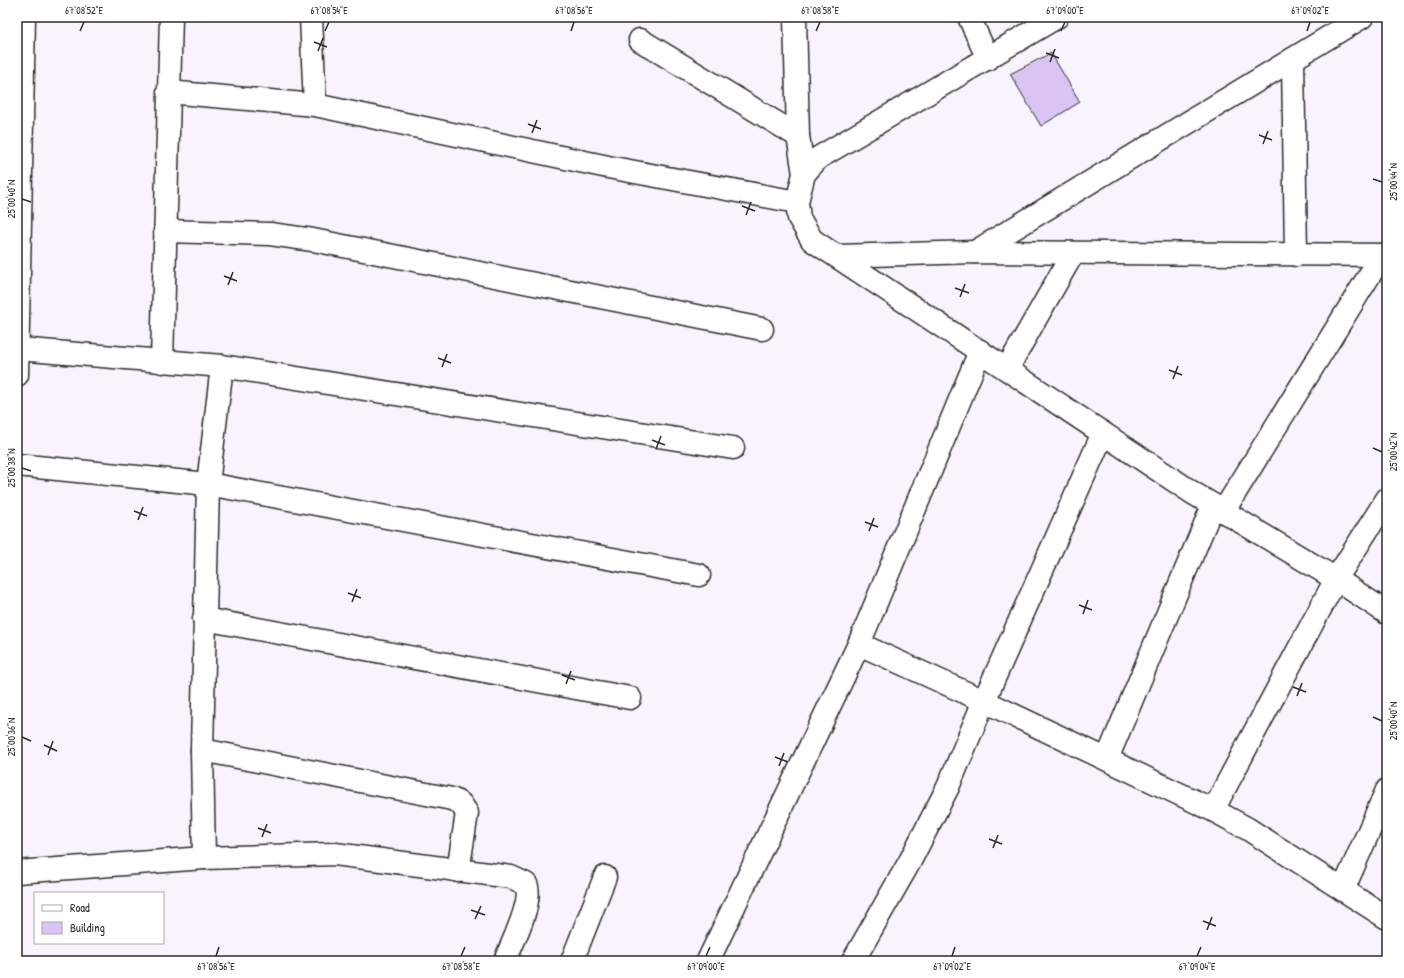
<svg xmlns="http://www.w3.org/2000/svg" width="1404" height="978" font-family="'Patrick Hand',sans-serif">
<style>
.building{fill:#dac4f4;stroke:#2b2b2b}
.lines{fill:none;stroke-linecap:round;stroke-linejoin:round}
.street-casing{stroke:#2b2b2b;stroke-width:25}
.street{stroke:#fff;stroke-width:22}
.ticks{fill:none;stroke:#2b2b2b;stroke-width:1.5}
.neatline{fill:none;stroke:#2b2b2b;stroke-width:1.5}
.ticks-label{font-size:10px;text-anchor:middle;fill:#2b2b2b}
</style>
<rect width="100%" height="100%" fill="#f8f3fd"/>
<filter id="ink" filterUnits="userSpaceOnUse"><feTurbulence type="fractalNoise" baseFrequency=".025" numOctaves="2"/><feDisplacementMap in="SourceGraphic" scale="8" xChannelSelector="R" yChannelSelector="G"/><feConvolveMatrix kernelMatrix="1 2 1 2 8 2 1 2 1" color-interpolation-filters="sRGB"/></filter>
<g filter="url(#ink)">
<polygon class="building" points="1051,53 1080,102 1041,126 1010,74"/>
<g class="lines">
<defs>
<g id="street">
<polyline points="311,17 315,105"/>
<polyline points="795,17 798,136 804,174"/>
<polyline points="969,17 988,59"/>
<polyline points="1057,17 818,158 804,174 797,202 799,218 812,240 1193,493 1336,579 1387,613"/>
<polyline points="640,40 798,136"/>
<polyline points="1293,59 1296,255"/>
<polyline points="168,92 315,105 608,167 797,202"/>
<polyline points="165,231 270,234 313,240 762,329"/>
<polyline points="975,252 1362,17"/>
<polyline points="837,256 975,252 1387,255"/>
<polyline points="18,349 222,366 733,448"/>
<polyline points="162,362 171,17"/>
<polyline points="1007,369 1073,253"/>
<polyline points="17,375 24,17"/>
<polyline points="17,465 208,484 699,575"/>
<polyline points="1223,512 1382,255"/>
<polyline points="204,619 630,698"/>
<polyline points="859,644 984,701 1213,810 1248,829 1387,918"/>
<polyline points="202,750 452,799 461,804 467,813 458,871"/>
<polyline points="1107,759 1213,505"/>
<polyline points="1213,810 1336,579 1387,499"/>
<polyline points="204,858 202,750 208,484 222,366"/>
<path d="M17 872 204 858 335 854 511 877 526 884C534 901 512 943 505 961"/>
<polyline points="1343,890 1387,790"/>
<polyline points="572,961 605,877"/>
<polyline points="708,961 859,644 980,351"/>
<polyline points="853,961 909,863 948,787 984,701 1103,433"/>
</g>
</defs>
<use href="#street" class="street-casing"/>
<use href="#street" class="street"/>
</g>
</g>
<path class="ticks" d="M80 31 84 22M325 31 329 22M571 31 574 22M816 31 820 22M1061 31 1065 22M1307 31 1310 22M314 42 327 47M318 51 323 38M1046 53 1059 58M1050 62 1055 49M528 124 541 129M532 133 537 120M1259 135 1272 140M1263 144 1268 131M1373 179 1382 182M22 199 31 202M742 206 755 211M746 215 751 202M224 276 237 281M228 285 233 272M955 288 969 293M960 297 965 284M438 358 451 363M442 367 447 354M1169 370 1182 375M1173 379 1178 366M652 440 665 445M1373 448 1382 452M656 449 661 436M22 468 31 471M134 511 147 516M138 520 143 507M865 522 878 527M869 531 874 518M348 593 361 598M352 602 357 589M1079 605 1092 610M1083 614 1088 600M562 675 575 680M566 684 571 671M1293 687 1306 692M1297 696 1302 683M1373 717 1382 721M22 737 31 741M44 745 57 751M48 755 53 741M775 757 788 762M779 766 784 753M258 828 271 833M262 837 267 824M989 839 1002 844M993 848 998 835M471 910 485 915M475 919 481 906M1203 921 1216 926M1207 930 1212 917M216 956 219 947M461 956 465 947M706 956 710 947M952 956 955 947M1197 956 1201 947"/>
<rect width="1404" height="978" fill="none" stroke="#fff" stroke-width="44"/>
<rect x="34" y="892" width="130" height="52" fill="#ffffff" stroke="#aaaaaa"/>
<rect x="42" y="905" width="20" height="6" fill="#ffffff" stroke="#aaaaaa"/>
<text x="70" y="912" font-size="12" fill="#2b2b2b">Road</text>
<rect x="42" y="922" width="20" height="12" fill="#dac4f4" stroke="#aaaaaa"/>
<text x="70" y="932" font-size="12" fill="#2b2b2b">Building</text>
<rect x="22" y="22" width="1360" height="934" class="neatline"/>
<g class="ticks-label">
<text x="84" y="14">67°08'52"E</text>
<text x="329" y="14">67°08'54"E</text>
<text x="574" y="14">67°08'56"E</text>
<text x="820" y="14">67°08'58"E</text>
<text x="1065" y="14">67°09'00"E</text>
<text x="1310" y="14">67°09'02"E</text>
<text transform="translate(1393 182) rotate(-90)" y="4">25°00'44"N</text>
<text transform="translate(11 199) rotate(-90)" y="4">25°00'40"N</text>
<text transform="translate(1393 452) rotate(-90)" y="4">25°00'42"N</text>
<text transform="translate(11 468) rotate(-90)" y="4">25°00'38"N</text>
<text transform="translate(1393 721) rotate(-90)" y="4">25°00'40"N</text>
<text transform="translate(11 737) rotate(-90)" y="4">25°00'36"N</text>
<text x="216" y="970">67°08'56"E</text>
<text x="461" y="970">67°08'58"E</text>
<text x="706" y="970">67°09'00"E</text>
<text x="952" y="970">67°09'02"E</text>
<text x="1197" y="970">67°09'04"E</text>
</g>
</svg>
